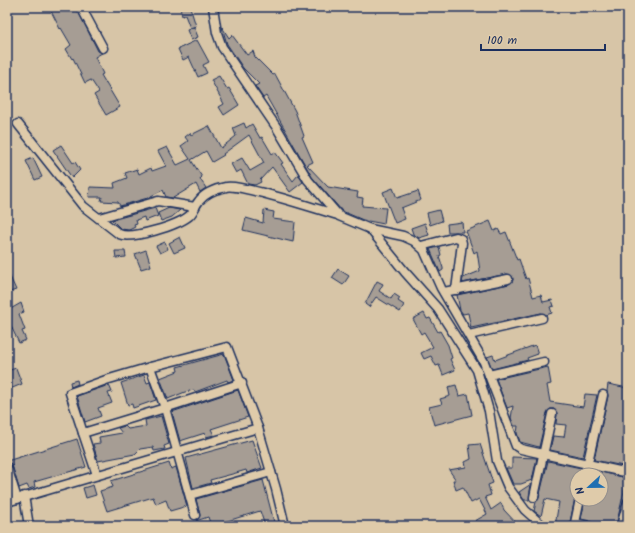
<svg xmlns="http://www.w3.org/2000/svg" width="635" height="533" font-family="Kalam,sans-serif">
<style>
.building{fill:#a69d94;stroke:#1b2f5e}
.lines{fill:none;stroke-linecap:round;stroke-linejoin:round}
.minor-casing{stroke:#1b2f5e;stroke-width:11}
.minor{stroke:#dfcbaa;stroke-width:8}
</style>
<rect width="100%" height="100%" fill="#d7c5a7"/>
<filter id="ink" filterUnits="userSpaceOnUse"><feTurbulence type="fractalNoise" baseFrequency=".025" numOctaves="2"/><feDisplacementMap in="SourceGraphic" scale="8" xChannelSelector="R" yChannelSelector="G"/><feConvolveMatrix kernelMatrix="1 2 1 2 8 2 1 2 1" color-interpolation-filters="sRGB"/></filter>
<g filter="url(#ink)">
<g class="building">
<polygon points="49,7 76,7 98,51 102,53 95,57 103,74 101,75 120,107 106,115 94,95 99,92 91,80 85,83 73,58 72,59 66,49 71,45 61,28 60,29"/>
<polygon points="180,7 190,7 196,26 190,28 185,15 182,16"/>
<polygon points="194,27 198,37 191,40 187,30"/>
<polygon points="222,27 229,38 232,35 247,55 253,51 255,57 273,75 275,74 295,111 304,136 302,137 313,162 307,165 328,187 358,192 357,197 363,198 362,206 386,208 384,224 363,220 342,211 312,177 266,96 263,98 255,86 259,84 243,68 227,44"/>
<polygon points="197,40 209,62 203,65 207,73 198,77 189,57 183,60 178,49"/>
<polygon points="219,76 227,89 229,88 239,105 224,115 219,107 224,104 211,80"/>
<polygon points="244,123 246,128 252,124 260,138 262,137 272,154 275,152 283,163 281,164 293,181 298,175 303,182 290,192 272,167 260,180 261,182 255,185 248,184 241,170 236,173 231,164 242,158 250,171 264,163 249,135 223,154 224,155 212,162 206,151 191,160 202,177 200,179 206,188 200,192 196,184 173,198 166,197 163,190 151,196 151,197 120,206 118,202 101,201 102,197 89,197 90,187 115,188 114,183 127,178 125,173 137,169 139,174 151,168 152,171 166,166 158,151 167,147 177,165 190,159 181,146 188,141 185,137 190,133 191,135 209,126 221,148 236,136 233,128"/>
<polygon points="61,145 73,163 75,162 80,170 72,178 53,150"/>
<polygon points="33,158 42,177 35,180 26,161"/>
<polygon points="393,188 397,198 418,191 421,200 401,208 405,219 395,223 383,192"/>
<polygon points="155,208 158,216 145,221 144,217 136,220 137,224 134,225 135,227 129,230 121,229 112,220"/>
<polygon points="169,208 180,210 172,217 161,221 158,213"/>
<polygon points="264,210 274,212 273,219 295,222 293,242 243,230 246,218 263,223"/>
<polygon points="439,210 442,221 430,225 427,213"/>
<polygon points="490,221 494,231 498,229 501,234 506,232 517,260 519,259 526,279 528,278 533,297 541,295 543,302 552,300 554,306 550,307 552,313 546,315 541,313 471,328 468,313 463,314 460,310 457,295 509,284 513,280 512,276 507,274 462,283 463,278 480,271 477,251 474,253 466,231"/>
<polygon points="462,222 463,232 448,232 447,224"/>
<polygon points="425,223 429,235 419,238 413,234 411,228"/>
<polygon points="180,237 185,248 174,253 169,243"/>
<polygon points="165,242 168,249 160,253 156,246"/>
<polygon points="439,247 441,255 439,256 443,268 443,270 440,272 430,249"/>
<polygon points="146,250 151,266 141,269 135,254"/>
<polygon points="115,251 125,251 126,257 116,258"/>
<polygon points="338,269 349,276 343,285 332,278"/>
<polygon points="7,270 16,290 7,293"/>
<polygon points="377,281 383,284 379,291 391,299 394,294 400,298 398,301 404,305 400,312 376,297 369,307 365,304"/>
<polygon points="21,303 24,312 19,314 25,330 22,331 26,340 19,343 7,318 7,311"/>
<polygon points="424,313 427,319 430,318 438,332 440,331 448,345 452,358 450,359 455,370 443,375 439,365 436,366 431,356 424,359 421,353 433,347 424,332 421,334 413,319"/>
<polygon points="535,345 538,354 527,358 528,360 492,369 487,357 493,355 495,360"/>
<polygon points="224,354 234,380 228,382 227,380 195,392 194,390 185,392 168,399 160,378 178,371 177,367"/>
<polygon points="548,367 551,384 547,385 550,402 583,407 585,394 597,395 583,457 550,450 553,436 564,437 566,425 556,424 557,413 554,409 550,409 547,413 539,447 520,442 517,433 518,426 514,426 511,418 513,406 507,408 496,379"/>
<polygon points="16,368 22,384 10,389 7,381 7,371"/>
<polygon points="144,375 147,383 150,382 156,400 133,408 132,404 128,405 121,383"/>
<polygon points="77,380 78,384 71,387 70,382"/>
<polygon points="608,384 628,388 628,467 594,460 608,396 607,391"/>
<polygon points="109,385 112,392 108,393 112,403 98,408 101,416 85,422 77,396"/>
<polygon points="456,385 459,396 468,394 472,415 434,425 429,407 442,404 440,399 450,396 448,387"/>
<polygon points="238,390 248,417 211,429 214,435 206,437 205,433 180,441 172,412"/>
<polygon points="161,416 169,444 164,446 165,449 154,451 153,447 140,449 135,454 98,461 93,444 100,443 99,437 122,433 118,428 125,426 128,429 146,426 145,420"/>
<polygon points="77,439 86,467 34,482 35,487 29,489 27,485 19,488 12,465 7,461"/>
<polygon points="252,440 262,468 247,473 246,470 236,473 210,480 211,483 193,488 186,458"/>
<polygon points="480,444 493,483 488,485 491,495 485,497 491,510 501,503 504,510 519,526 477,526 475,521 487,514 479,499 471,503 463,487 456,490 453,480 456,480 449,470 466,467 465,462 471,459 469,445"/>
<polygon points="512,457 537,458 532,480 521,484 513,484 506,468 512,468"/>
<polygon points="548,461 581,468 580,475 577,475 577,495 575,498 570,522 571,526 555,526 559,502 545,499 541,516 534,511 536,502 539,498"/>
<polygon points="169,463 171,469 176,467 187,506 170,511 166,500 156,504 153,497 107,511 100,491 113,487 111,481"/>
<polygon points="592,470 627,478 616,526 594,525 590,521 581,519 585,499 601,499 601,475 591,475"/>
<polygon points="263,480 275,526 265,526 260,511 211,526 208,517 196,521 200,516 196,499"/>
<polygon points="531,484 529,500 524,500 519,492"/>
<polygon points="93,485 96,495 86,498 83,488"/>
</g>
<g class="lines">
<defs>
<g id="minor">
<polyline points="81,7 103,48"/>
<polyline points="213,7 217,33 222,47 277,128 308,180 339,216 370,229 403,236 414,241 424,250 441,288 484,362 516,446 521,449 628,473"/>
<path d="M18 124 83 206 119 234C132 240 178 225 189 216 194 212 195 205 199 201 205 193 216 189 226 187 239 183 319 210 338 215"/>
<polyline points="99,218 158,201 195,207"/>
<polyline points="370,229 405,272 438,309 477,370 489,411 497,461 508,487 525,510 543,526"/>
<polyline points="421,246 456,237 461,239 462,243 456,290"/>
<polyline points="444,292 508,279"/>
<polyline points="469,335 542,318"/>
<polyline points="150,367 227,347 258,428 276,489 285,526"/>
<polyline points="489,375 544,362"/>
<polyline points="83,433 70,393 106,380 150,367 165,408 242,383"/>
<polyline points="7,467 17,499"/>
<polyline points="97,475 83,433 165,408 195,515"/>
<polyline points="585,475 603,395"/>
<polyline points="190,495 271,472"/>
<polyline points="24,496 29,526"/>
<polyline points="534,497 552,414"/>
<polyline points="580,499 575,523 588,526"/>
<polyline points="7,502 258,428"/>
<polyline points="621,526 628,502"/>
</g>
</defs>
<use href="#minor" class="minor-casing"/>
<use href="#minor" class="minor"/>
</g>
</g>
<rect width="635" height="533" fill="none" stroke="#dfcbaa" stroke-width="24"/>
<rect x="12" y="12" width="611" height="509" fill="none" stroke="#1b2f5e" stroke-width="1.5" filter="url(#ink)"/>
<g transform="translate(589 487) rotate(248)"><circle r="19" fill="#dfcbaa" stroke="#918d8c"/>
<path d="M0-3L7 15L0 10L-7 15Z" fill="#1f6fb2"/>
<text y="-6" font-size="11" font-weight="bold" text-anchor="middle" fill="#1b2f5e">N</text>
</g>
<path d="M481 44v6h124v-6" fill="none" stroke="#1b2f5e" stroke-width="2"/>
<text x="487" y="44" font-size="12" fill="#1b2f5e" stroke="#dfcbaa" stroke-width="3" paint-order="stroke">100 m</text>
</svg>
